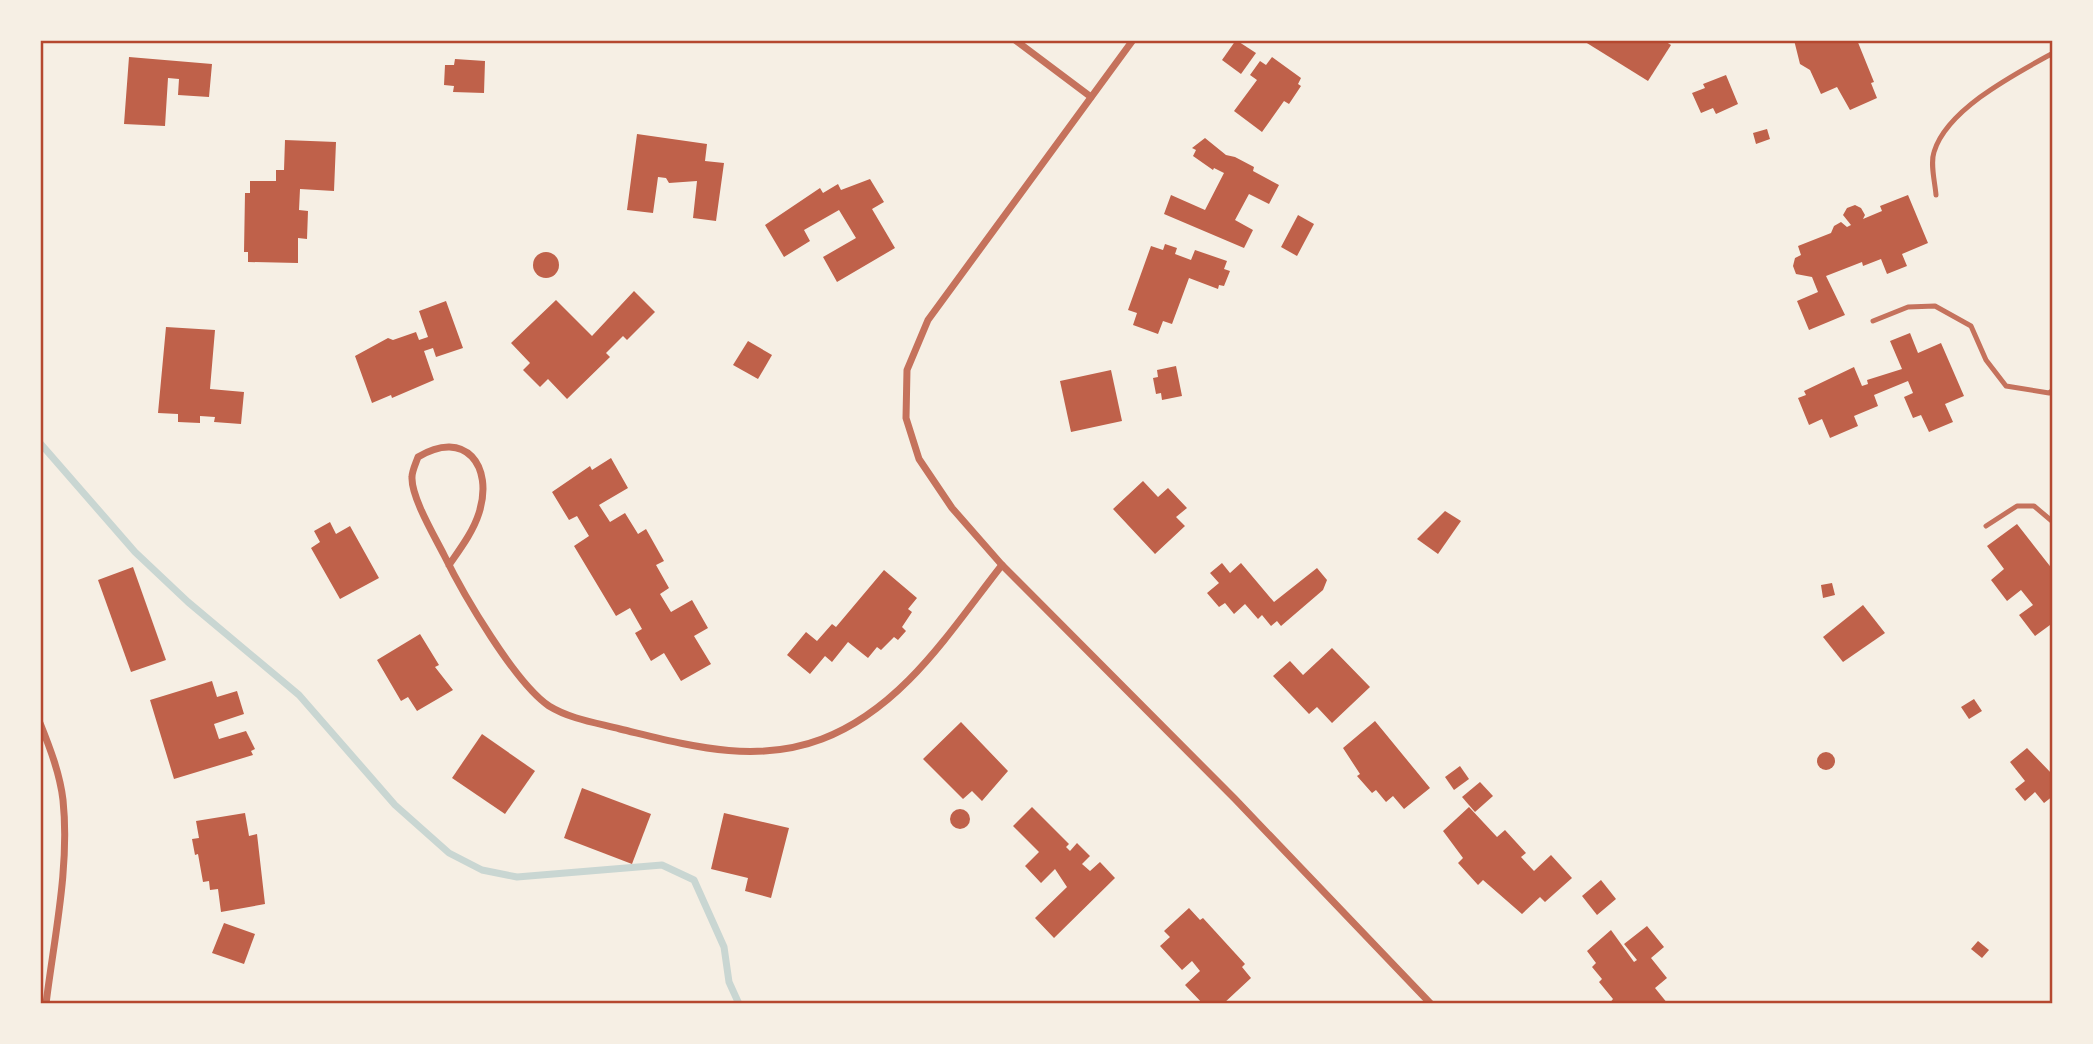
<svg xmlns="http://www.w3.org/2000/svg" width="2093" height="1044" font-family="'Golos Text',sans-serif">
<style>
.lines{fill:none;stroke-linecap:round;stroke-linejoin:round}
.stream{stroke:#c9d6d2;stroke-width:7}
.building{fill:#bf614a}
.service{stroke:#c5725c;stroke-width:5}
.minor{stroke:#c5725c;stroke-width:7}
.neatline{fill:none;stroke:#b5482f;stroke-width:2.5}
</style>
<rect width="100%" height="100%" fill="#f6efe4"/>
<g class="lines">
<polyline class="stream" points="40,443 135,552 188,602 299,695 395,805 449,853 482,870 517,877 662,865 694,880 724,947 729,982 739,1004"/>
</g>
<g class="building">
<polygon points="1236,40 1256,53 1241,74 1222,60"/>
<polygon points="1582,40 1663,40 1671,45 1648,81"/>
<polygon points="1794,40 1857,40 1874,82 1871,83 1877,98 1850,110 1837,87 1821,94 1810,70 1800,64"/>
<polygon points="129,57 212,64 209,97 178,95 179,79 168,78 165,126 124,124"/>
<polygon points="1272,57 1301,78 1298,84 1301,86 1289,104 1284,101 1262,132 1234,111 1257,80 1250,75 1260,61 1266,65"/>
<polygon points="455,59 485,61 484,93 453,92 454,86 444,85 445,65 454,65"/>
<polygon points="1726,75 1738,104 1716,114 1713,108 1701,113 1692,93 1705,88 1703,84"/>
<polygon points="1767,129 1770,139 1756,144 1753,133"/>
<polygon points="637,134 707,144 705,161 724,163 716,221 693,218 697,181 669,183 666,178 658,177 653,213 627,210"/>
<polygon points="1205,138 1226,155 1235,157 1254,167 1253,171 1279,185 1269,204 1249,194 1235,220 1253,230 1244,248 1164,214 1171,195 1205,210 1224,173 1214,168 1213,170 1193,156 1196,150 1192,148"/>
<polygon points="285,140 336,142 334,191 300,189 299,210 308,211 307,239 298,238 298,263 248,262 248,252 244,252 245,193 250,193 250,181 276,181 276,170 284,170"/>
<polygon points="870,179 884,202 872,209 895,248 837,282 823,257 856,238 839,210 804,230 810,241 784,257 765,225 820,188 823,193 838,184 841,190"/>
<polygon points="1908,195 1928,243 1902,254 1907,266 1887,274 1881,259 1863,266 1862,262 1826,276 1845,315 1809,330 1797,301 1818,292 1812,277 1796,274 1793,266 1795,258 1801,255 1798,246 1831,233 1834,226 1841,222 1847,227 1851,225 1843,215 1847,208 1855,205 1861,208 1865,215 1863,219 1882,211 1880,206"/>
<polygon points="1298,215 1314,224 1297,256 1281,247"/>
<polygon points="1165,244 1177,248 1175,254 1191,260 1195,250 1227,261 1224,269 1230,271 1224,286 1219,285 1218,289 1189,278 1172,324 1163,321 1158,334 1133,325 1137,313 1128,310 1151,246 1163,250"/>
<circle cx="546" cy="265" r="13"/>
<polygon points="634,291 655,312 627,340 623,336 606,353 610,357 567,399 548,379 540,387 523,370 530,363 511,343 556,300 592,336"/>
<polygon points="446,301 463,348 436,357 433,348 424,351 434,380 392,398 391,395 372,403 355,356 388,338 393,340 416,332 419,340 428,337 419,311"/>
<polygon points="166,327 215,330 210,389 244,392 241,424 214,422 215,417 200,416 200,423 178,422 178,414 158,413"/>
<polygon points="1910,333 1918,353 1941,343 1964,396 1945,404 1953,422 1929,432 1921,415 1913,418 1904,397 1913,393 1908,381 1874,395 1878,406 1854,416 1858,426 1830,438 1822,419 1809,425 1798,398 1806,395 1804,391 1854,367 1862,386 1868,384 1867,380 1902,369 1890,341"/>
<polygon points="748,341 772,355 758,379 733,365"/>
<polygon points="1176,366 1182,396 1162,400 1161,393 1156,394 1153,378 1158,377 1157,370"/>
<polygon points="1111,370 1122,421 1071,432 1060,381"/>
<polygon points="611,458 628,488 599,505 610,522 625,513 638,534 646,529 664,561 656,565 669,588 660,594 671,612 692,600 708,628 694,636 711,664 681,681 664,653 651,661 635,633 642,629 630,608 616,616 574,546 589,536 577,516 569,520 552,492 590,466 592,470"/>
<polygon points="1143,481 1158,497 1168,488 1187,508 1176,517 1185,526 1155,554 1113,509"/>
<polygon points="1445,511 1461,521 1438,554 1417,539"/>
<polygon points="330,522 336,534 350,526 379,578 340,599 311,548 320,542 314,531"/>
<polygon points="2017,524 2053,570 2053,628 2050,625 2035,636 2019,615 2033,605 2021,590 2007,601 1991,580 2004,569 1987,546"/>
<polygon points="1222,563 1230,573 1241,563 1274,602 1317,568 1327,580 1323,590 1281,626 1277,621 1271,626 1262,615 1258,619 1245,604 1234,614 1225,603 1219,607 1207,593 1219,583 1210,573"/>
<polygon points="133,567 166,660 131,672 98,580"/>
<polygon points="884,570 917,598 908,609 912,612 902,627 906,631 898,640 894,637 881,650 877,647 868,658 848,642 832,662 825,656 810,674 787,655 806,632 817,641 832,624 836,627"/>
<polygon points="1832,583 1835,595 1823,598 1821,585"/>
<polygon points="1863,605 1885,633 1843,662 1823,637"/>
<polygon points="420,634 439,665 435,667 453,690 417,711 408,697 401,701 377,660"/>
<polygon points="1332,648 1370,687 1332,723 1317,707 1309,714 1273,676 1290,661 1303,675"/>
<polygon points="212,681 217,697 237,691 244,714 214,724 219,739 246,731 255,749 251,751 253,755 174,779 150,700"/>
<polygon points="1974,699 1982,711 1969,719 1961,707"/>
<polygon points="1375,721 1430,788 1404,809 1393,796 1386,802 1376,790 1372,793 1357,776 1360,774 1343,748"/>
<polygon points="961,722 1008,771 982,801 972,791 963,799 923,759"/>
<polygon points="482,734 535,771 505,814 452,778"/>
<polygon points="2027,748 2053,775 2053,796 2044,803 2035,792 2025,801 2015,789 2025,781 2010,762"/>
<circle cx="1826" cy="761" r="9"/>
<polygon points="1460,766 1469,779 1454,790 1445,777"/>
<polygon points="1480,782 1493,796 1475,812 1462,797"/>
<polygon points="582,788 651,814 632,864 564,838"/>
<polygon points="1032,807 1069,844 1066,847 1070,851 1077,843 1090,856 1082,864 1090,871 1100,862 1115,878 1054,938 1035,918 1067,887 1055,869 1041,883 1025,866 1039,852 1013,826"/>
<polygon points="1469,807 1497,837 1505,830 1526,853 1521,857 1534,871 1551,855 1572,878 1545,902 1540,897 1522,914 1483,880 1478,885 1458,863 1463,858 1443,831"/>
<circle cx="960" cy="819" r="10"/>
<polygon points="245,813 249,836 257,834 265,904 221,912 218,889 210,890 209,881 203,882 198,854 195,855 192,839 199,838 196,821"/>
<polygon points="724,813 789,828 771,898 745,891 748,878 711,869"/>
<polygon points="1601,880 1616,899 1597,915 1582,896"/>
<polygon points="1189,908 1200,920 1203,918 1245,964 1242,967 1251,978 1223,1004 1203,1004 1185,985 1200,971 1192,961 1182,970 1160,946 1170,937 1164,931"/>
<polygon points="224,923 255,934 244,964 212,953"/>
<polygon points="1647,926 1664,947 1651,958 1667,978 1655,988 1668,1004 1609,1004 1613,999 1599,982 1602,979 1592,967 1596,963 1587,951 1611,930 1634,962 1637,960 1624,944"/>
<polygon points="1978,941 1989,950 1982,958 1971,949"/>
</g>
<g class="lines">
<g class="service">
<path d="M1936 195C1935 182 1930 164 1934 152 1947 109 2015 74 2053 53"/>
<polyline points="1873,321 1908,307 1935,306 1971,326 1986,360 2006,386 2049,393 2053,390"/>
<polyline points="1986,526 2017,506 2034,506 2053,522"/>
</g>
<g class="minor">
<polyline points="1015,40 1091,97"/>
<polyline points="1133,40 928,320 907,370 906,418 919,459 952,508 1002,565 1235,799 1431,1004"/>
<path d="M449 565C460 549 473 532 479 513 494 466 465 428 418 457 416 463 412 471 412 477 411 497 435 537 444 555 463 594 515 683 549 706 570 719 597 723 620 729 687 745 754 765 822 739 903 708 950 631 1002 565"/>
<path d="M40 723C50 748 60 774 63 800 70 867 54 938 46 1004"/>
</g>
</g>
<rect width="2093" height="1044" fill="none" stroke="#f6efe4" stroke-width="84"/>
<rect x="42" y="42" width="2009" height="960" class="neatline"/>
</svg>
